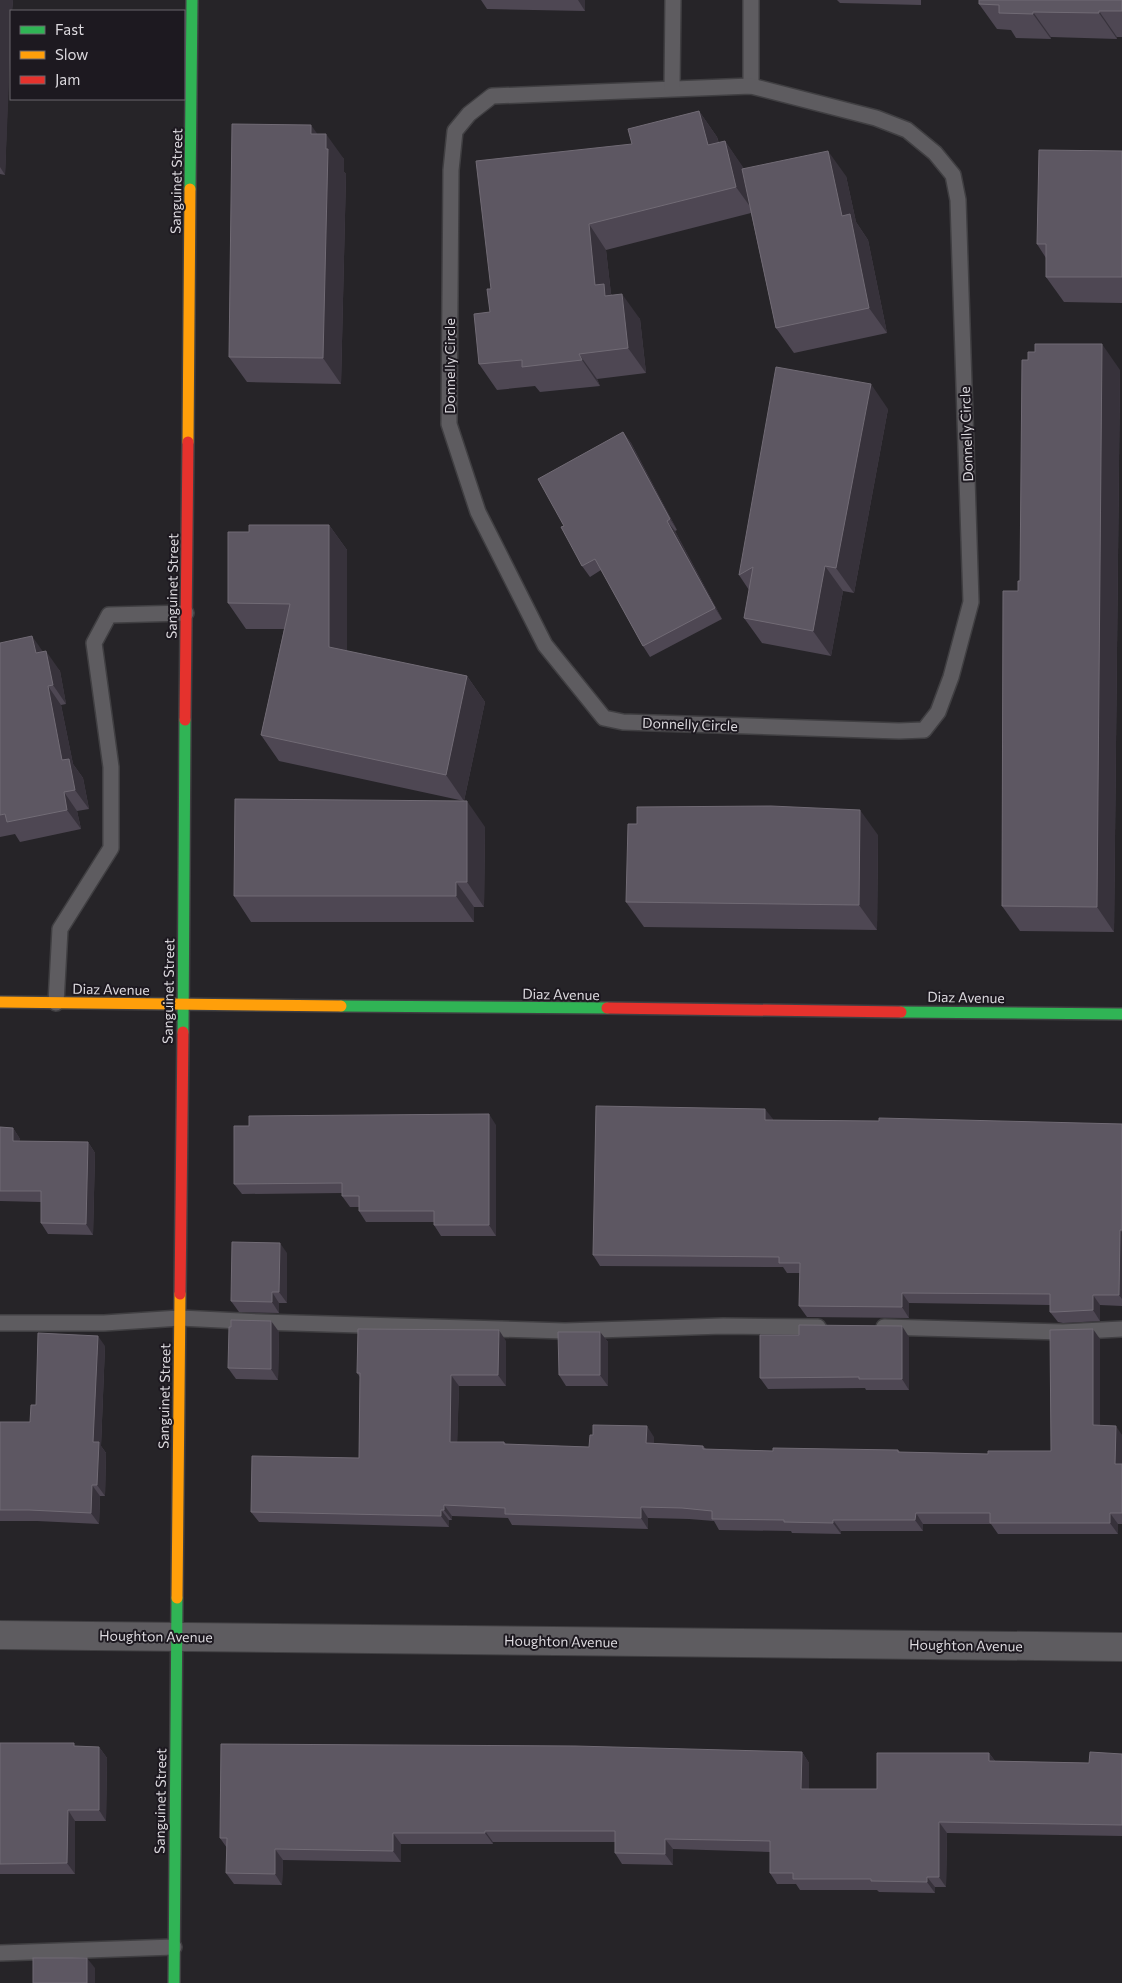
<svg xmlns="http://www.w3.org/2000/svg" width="1122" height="1983" font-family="Commissioner,sans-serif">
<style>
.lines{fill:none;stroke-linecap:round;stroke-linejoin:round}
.lane-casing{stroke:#403f42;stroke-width:18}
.street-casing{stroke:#403f42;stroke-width:30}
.fast-casing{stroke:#403f42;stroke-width:14}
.slow-casing{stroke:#403f42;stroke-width:14}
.jam-casing{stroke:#403f42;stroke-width:14}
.lane{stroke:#5e5c60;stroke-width:15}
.street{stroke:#5e5c60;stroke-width:28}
.fast{stroke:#30b455;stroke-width:11}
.slow{stroke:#ff9f0a;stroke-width:11}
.jam{stroke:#e5322d;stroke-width:11}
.wall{fill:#4e4753}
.shaded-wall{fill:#37323b}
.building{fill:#5d5762;stroke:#716b75}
.labels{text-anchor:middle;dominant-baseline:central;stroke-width:4;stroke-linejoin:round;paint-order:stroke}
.street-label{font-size:14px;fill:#dddadf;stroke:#1d1920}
</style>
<rect width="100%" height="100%" fill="#262428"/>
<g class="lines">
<defs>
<g id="lane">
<polyline points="751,0 751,86"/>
<polygon points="751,86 876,118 907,130 935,153 953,175 958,200 971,602 951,677 938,712 924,730 899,731 623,722 604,718 545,645 478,512 449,424 451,170 455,131 469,114 492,96"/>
<polyline points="672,88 673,0"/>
<polyline points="56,1003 60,929 111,848 111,767 94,643 109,615 186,613"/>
<polyline points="0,1323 104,1323 180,1318 260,1322 565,1331 723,1326 818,1327"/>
<polyline points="884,1327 1063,1332 1122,1329"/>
<polyline points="0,1953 174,1947"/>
</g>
<polyline id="street" points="0,1635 1122,1647"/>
<g id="fast">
<polyline points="190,189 192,0"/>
<polyline points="341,1006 607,1008"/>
<polyline points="901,1012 1122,1014"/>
<polyline points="183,1032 185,720"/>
<polyline points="174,1983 177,1598"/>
</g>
<g id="slow">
<polyline points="188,442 190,189"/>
<polyline points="0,1002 341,1006"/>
<polyline points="177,1598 180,1294"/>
</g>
<g id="jam">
<polyline points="185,720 188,442"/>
<polyline points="607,1008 901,1012"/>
<polyline points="180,1294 183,1032"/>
</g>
</defs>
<use href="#lane" class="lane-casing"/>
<use href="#street" class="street-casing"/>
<use href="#fast" class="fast-casing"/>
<use href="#slow" class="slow-casing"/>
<use href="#jam" class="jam-casing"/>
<use href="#lane" class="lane"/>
<use href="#street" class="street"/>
<use href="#fast" class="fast"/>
<use href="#slow" class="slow"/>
<use href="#jam" class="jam"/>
</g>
<g class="wall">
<polygon points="0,0 13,0 12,11 11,11 5,175 0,174"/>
<polygon points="479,0 585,0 585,11 487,9 481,0"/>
<polygon points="837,0 921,0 921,5 840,3"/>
<polygon points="1122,0 1122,37 1117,37 1117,39 1051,37 1051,39 1016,38 1011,30 997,29 979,4"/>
<polygon points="699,111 717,137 719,143 725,141 743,168 846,176 856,222 868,240 887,333 794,353 776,328 751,213 606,250 611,294 640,319 646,373 597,379 600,386 540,392 535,386 497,390 479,364 490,312 491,289 632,144"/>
<polygon points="318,134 344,159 344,172 346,174 341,384 247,382 229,357"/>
<polygon points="1122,151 1122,303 1064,302 1046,277 1046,258 1037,244"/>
<polygon points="1120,370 1114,932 1020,931 1002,906 1020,581"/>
<polygon points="888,409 854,593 843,591 831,656 762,643 744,618 749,590 739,575"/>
<polygon points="623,432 631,443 677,530 675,531 722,619 650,657 643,646 601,570 590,577 582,566 564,526"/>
<polygon points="329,525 347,550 347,651 467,676 485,702 464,801 279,761 261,735 284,629 246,629 228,603 249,532"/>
<polygon points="0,643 43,652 60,671 66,704 61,705 73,764 83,778 89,809 77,811 81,829 20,842 15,834 0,837"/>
<polygon points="485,827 484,907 474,907 474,922 251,922 234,896"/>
<polygon points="878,835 877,930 644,927 626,902"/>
<polygon points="773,1119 773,1120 1122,1124 1122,1306 1100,1305 1100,1321 1063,1323 1058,1322 1050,1312 1050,1305 909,1303 909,1318 807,1317 799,1306 800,1273 787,1273 783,1267 600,1266 593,1255"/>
<polygon points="496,1125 496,1236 441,1236 434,1225 434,1222 366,1222 359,1211 359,1207 350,1207 342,1196 342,1193 242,1194 234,1184"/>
<polygon points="0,1127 13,1128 20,1139 20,1141 88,1142 95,1153 93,1235 48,1234 41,1223 41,1202 0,1201"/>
<polygon points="287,1253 287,1303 279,1303 279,1313 239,1312 231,1301"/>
<polygon points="271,1321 279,1332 278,1380 236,1379 228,1368"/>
<polygon points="600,1332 608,1342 608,1386 566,1386 559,1375"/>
<polygon points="799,1335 909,1337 909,1390 866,1390 865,1388 768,1389 760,1378"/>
<polygon points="1100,1339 1100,1426 1122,1435 1122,1524 1118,1524 1118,1534 998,1534 991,1524 923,1524 923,1531 841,1531 841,1534 792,1533 791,1531 719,1530 714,1521 689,1519 648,1518 648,1529 512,1525 508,1518 452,1516 452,1520 449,1520 449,1527 259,1522 251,1512 359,1458 360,1377 357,1373 506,1341 506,1386 459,1386 457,1442 504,1442 506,1444 589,1447 654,1437 654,1443 703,1446 706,1449 773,1451 898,1450 900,1452 988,1454 1051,1451"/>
<polygon points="105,1346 101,1446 106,1453 105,1496 100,1496 99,1524 37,1521 0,1521 0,1422 30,1422 36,1405"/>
<polygon points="0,1743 99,1747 107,1758 106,1821 75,1821 75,1874 0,1874"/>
<polygon points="802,1752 809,1763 809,1789 877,1789 989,1753 995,1761 1089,1763 1122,1754 1122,1836 947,1833 946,1887 935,1887 935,1893 879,1892 877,1890 800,1890 796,1884 777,1884 770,1873 770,1852 673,1849 673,1865 622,1864 615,1853 615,1842 493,1842 493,1844 401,1844 401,1862 283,1860 282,1885 234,1884 226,1873 227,1848 220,1838"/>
</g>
<g class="shaded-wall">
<polygon points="0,0 13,0 12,11 11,11 11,37 5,175 0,167"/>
<polygon points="578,0 585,0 585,11"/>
<polygon points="1099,11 1117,37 1117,39 1099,13"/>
<polygon points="1033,12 1051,37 1051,39 1033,14"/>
<polygon points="699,111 717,137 726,171 708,145"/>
<polygon points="311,125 326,146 326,134 344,159 344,172 346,174 341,384 323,358"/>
<polygon points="725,141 743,167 754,212 736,187"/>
<polygon points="828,151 846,176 856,222 868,240 887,333 869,308 842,216"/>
<polygon points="589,224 606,250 611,294 622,309 623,321 595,285"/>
<polygon points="622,294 640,319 646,373 628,348"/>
<polygon points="1102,344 1120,370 1114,932 1097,907"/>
<polygon points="579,354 597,379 600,386 582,360"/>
<polygon points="871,384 888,409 854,593 836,568"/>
<polygon points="623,432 631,443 677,530 670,519"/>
<polygon points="667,521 675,531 722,619 715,608"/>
<polygon points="329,525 347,550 347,673 329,647"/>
<polygon points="825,566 843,591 831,656 813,631"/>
<polygon points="32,636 46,656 36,653"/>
<polygon points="46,651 60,671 66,704 53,685"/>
<polygon points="467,676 485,702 464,801 446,775"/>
<polygon points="48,686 61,705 73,764 83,778 89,809 75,790 62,760"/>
<polygon points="64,792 77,811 81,829 67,810"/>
<polygon points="467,801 485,827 484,907 467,882"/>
<polygon points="860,810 878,835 877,930 859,905"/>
<polygon points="456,882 474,907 474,922 456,896"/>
<polygon points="765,1109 773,1119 773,1131 765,1120"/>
<polygon points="489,1114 496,1125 496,1236 489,1225"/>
<polygon points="13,1128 20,1139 20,1151 13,1141"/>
<polygon points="88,1142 95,1153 93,1235 86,1224"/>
<polygon points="1120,1230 1122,1232 1122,1299 1119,1295"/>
<polygon points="280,1243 287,1253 287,1303 279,1292"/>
<polygon points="272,1292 279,1303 279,1313 272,1302"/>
<polygon points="902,1293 909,1303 909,1318 902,1307"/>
<polygon points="1093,1295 1100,1305 1100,1321 1093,1310"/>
<polygon points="271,1321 279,1332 278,1380 271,1369"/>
<polygon points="902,1326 909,1337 909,1390 902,1379"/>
<polygon points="1093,1329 1100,1339 1100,1436 1093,1425"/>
<polygon points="499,1330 506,1341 506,1386 498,1375"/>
<polygon points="600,1332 608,1342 608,1386 600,1375"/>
<polygon points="98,1336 105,1346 101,1446 106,1453 105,1496 97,1485 93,1442"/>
<polygon points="451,1375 459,1386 457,1453 450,1442"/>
<polygon points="647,1426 654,1437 654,1453 646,1443"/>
<polygon points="1116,1426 1122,1435 1122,1474 1115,1464"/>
<polygon points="92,1485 100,1496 99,1524 91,1513"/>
<polygon points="444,1505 452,1516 452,1520 444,1510"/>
<polygon points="641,1507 648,1518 648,1529 641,1518"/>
<polygon points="441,1510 449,1520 449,1527 441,1516"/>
<polygon points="916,1513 923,1524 923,1531 915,1520"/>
<polygon points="1110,1513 1118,1524 1118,1534 1110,1523"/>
<polygon points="833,1520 841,1531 841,1534 833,1523"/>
<polygon points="99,1747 107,1758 106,1821 99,1810"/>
<polygon points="802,1752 809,1763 809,1800 801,1789"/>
<polygon points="989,1753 997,1764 989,1761"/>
<polygon points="68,1810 75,1821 75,1874 67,1863"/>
<polygon points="939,1822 947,1833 946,1887 939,1877"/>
<polygon points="485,1831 493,1842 493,1844 485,1833"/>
<polygon points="393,1833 401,1844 401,1862 393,1851"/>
<polygon points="665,1839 673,1849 673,1865 665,1854"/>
<polygon points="275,1849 283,1860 282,1885 275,1874"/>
<polygon points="927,1877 935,1887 935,1893 927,1882"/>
<polygon points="87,1958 95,1968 95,1983 87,1983"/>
</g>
<g class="building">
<polygon points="979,0 1122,0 1122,11 1099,11 1099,13 1033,12 1033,14 999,13 999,5 979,4"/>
<polygon points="699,111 708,145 725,141 736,187 589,224 595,285 604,284 605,296 622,294 628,348 579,354 582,360 522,367 522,360 479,364 474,314 490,312 487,289 491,289 476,161 632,144 628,129"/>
<polygon points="232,124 311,125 311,134 326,134 326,149 328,149 323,358 229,357"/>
<polygon points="1039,150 1122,151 1122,277 1046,277 1046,244 1037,244"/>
<polygon points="828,151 842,216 850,214 869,308 776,328 742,169"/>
<polygon points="1035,344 1102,344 1097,907 1002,906 1003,591 1018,591 1018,581 1020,581 1022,360 1028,360 1028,352 1035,352"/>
<polygon points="776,367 871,384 836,568 825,566 813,631 744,618 753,567 739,575"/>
<polygon points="623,432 670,519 667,521 715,608 643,646 595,559 582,566 561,527 564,526 538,479"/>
<polygon points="249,525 329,525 329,647 467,676 446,775 261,735 290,604 228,603 228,532 249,532"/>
<polygon points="32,636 36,653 46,651 53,685 48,686 62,760 69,759 75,790 64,792 67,810 7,822 5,814 0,815 0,643"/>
<polygon points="235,799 467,801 467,882 456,882 456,896 234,896"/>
<polygon points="771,806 860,810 859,905 626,902 628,824 637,824 637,807"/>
<polygon points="596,1106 765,1109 765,1120 879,1121 879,1118 1122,1124 1122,1230 1120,1230 1119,1295 1093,1295 1093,1310 1055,1312 1050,1312 1050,1294 902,1293 902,1307 799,1306 800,1263 779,1263 779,1257 593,1255"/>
<polygon points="489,1114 489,1225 434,1225 434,1211 359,1211 359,1196 342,1196 342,1183 234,1184 234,1126 249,1126 249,1116"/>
<polygon points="0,1127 13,1128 13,1141 88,1142 86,1224 41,1223 41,1191 0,1191"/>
<polygon points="232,1242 280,1243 279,1292 272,1292 272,1302 231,1301"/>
<polygon points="231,1320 271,1321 271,1369 228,1368 229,1327 231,1327"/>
<polygon points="799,1325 902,1326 902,1379 859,1379 859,1377 760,1378 760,1335 799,1335"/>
<polygon points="358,1329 499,1330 498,1375 451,1375 450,1442 504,1442 504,1444 589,1447 590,1435 593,1435 593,1425 647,1426 646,1443 703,1446 703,1449 773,1451 773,1448 898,1450 898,1452 988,1454 988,1451 1051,1451 1050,1330 1093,1329 1093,1425 1116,1426 1115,1464 1122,1464 1122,1513 1110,1513 1110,1523 990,1523 990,1513 916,1513 915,1520 833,1520 833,1523 784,1522 784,1520 712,1519 712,1511 682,1508 641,1507 641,1518 505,1514 505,1508 444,1505 444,1510 441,1510 441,1516 251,1512 252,1456 359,1458 360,1373 357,1373"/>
<polygon points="558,1332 600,1332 600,1375 559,1375"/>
<polygon points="38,1333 98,1336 93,1442 99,1442 97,1485 92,1485 91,1513 29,1510 0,1510 0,1422 30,1422 31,1405 36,1405"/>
<polygon points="0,1743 74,1743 74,1746 99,1747 99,1810 68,1810 67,1863 0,1864"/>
<polygon points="221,1744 575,1746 802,1752 801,1789 877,1789 877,1753 989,1753 989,1761 1089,1763 1090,1752 1122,1754 1122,1825 939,1822 939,1877 927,1877 927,1882 871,1881 871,1879 793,1879 793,1873 770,1873 770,1841 665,1839 665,1854 615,1853 615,1831 485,1831 485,1833 393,1833 393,1851 275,1849 275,1874 226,1873 227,1838 220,1838"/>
<rect x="33" y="1958" width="54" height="25"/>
</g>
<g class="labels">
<g class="street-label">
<text transform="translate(176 181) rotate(-89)">Sanguinet Street</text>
<text transform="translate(449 366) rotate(-90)">Donnelly Circle</text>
<text transform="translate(966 434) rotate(-92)">Donnelly Circle</text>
<text transform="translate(172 586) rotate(-89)">Sanguinet Street</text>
<text transform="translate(690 724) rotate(2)">Donnelly Circle</text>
<text transform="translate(111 989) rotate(1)">Diaz Avenue</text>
<text transform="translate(168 991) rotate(-89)">Sanguinet Street</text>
<text transform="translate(561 994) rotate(1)">Diaz Avenue</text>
<text transform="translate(966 997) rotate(1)">Diaz Avenue</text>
<text transform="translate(164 1396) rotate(-89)">Sanguinet Street</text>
<text transform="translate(156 1636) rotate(1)">Houghton Avenue</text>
<text transform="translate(561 1641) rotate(1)">Houghton Avenue</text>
<text transform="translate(966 1645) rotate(1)">Houghton Avenue</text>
<text transform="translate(160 1801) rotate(-89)">Sanguinet Street</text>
</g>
</g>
<rect x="10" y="10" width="175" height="90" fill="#1d1920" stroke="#6a666c"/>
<rect x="20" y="26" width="25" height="8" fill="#30b455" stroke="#6a666c"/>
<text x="55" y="35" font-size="15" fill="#dddadf">Fast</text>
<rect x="20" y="51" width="25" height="8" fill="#ff9f0a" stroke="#6a666c"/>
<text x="55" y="60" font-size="15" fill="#dddadf">Slow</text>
<rect x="20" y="76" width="25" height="8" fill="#e5322d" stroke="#6a666c"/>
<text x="55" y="85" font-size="15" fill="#dddadf">Jam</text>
</svg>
